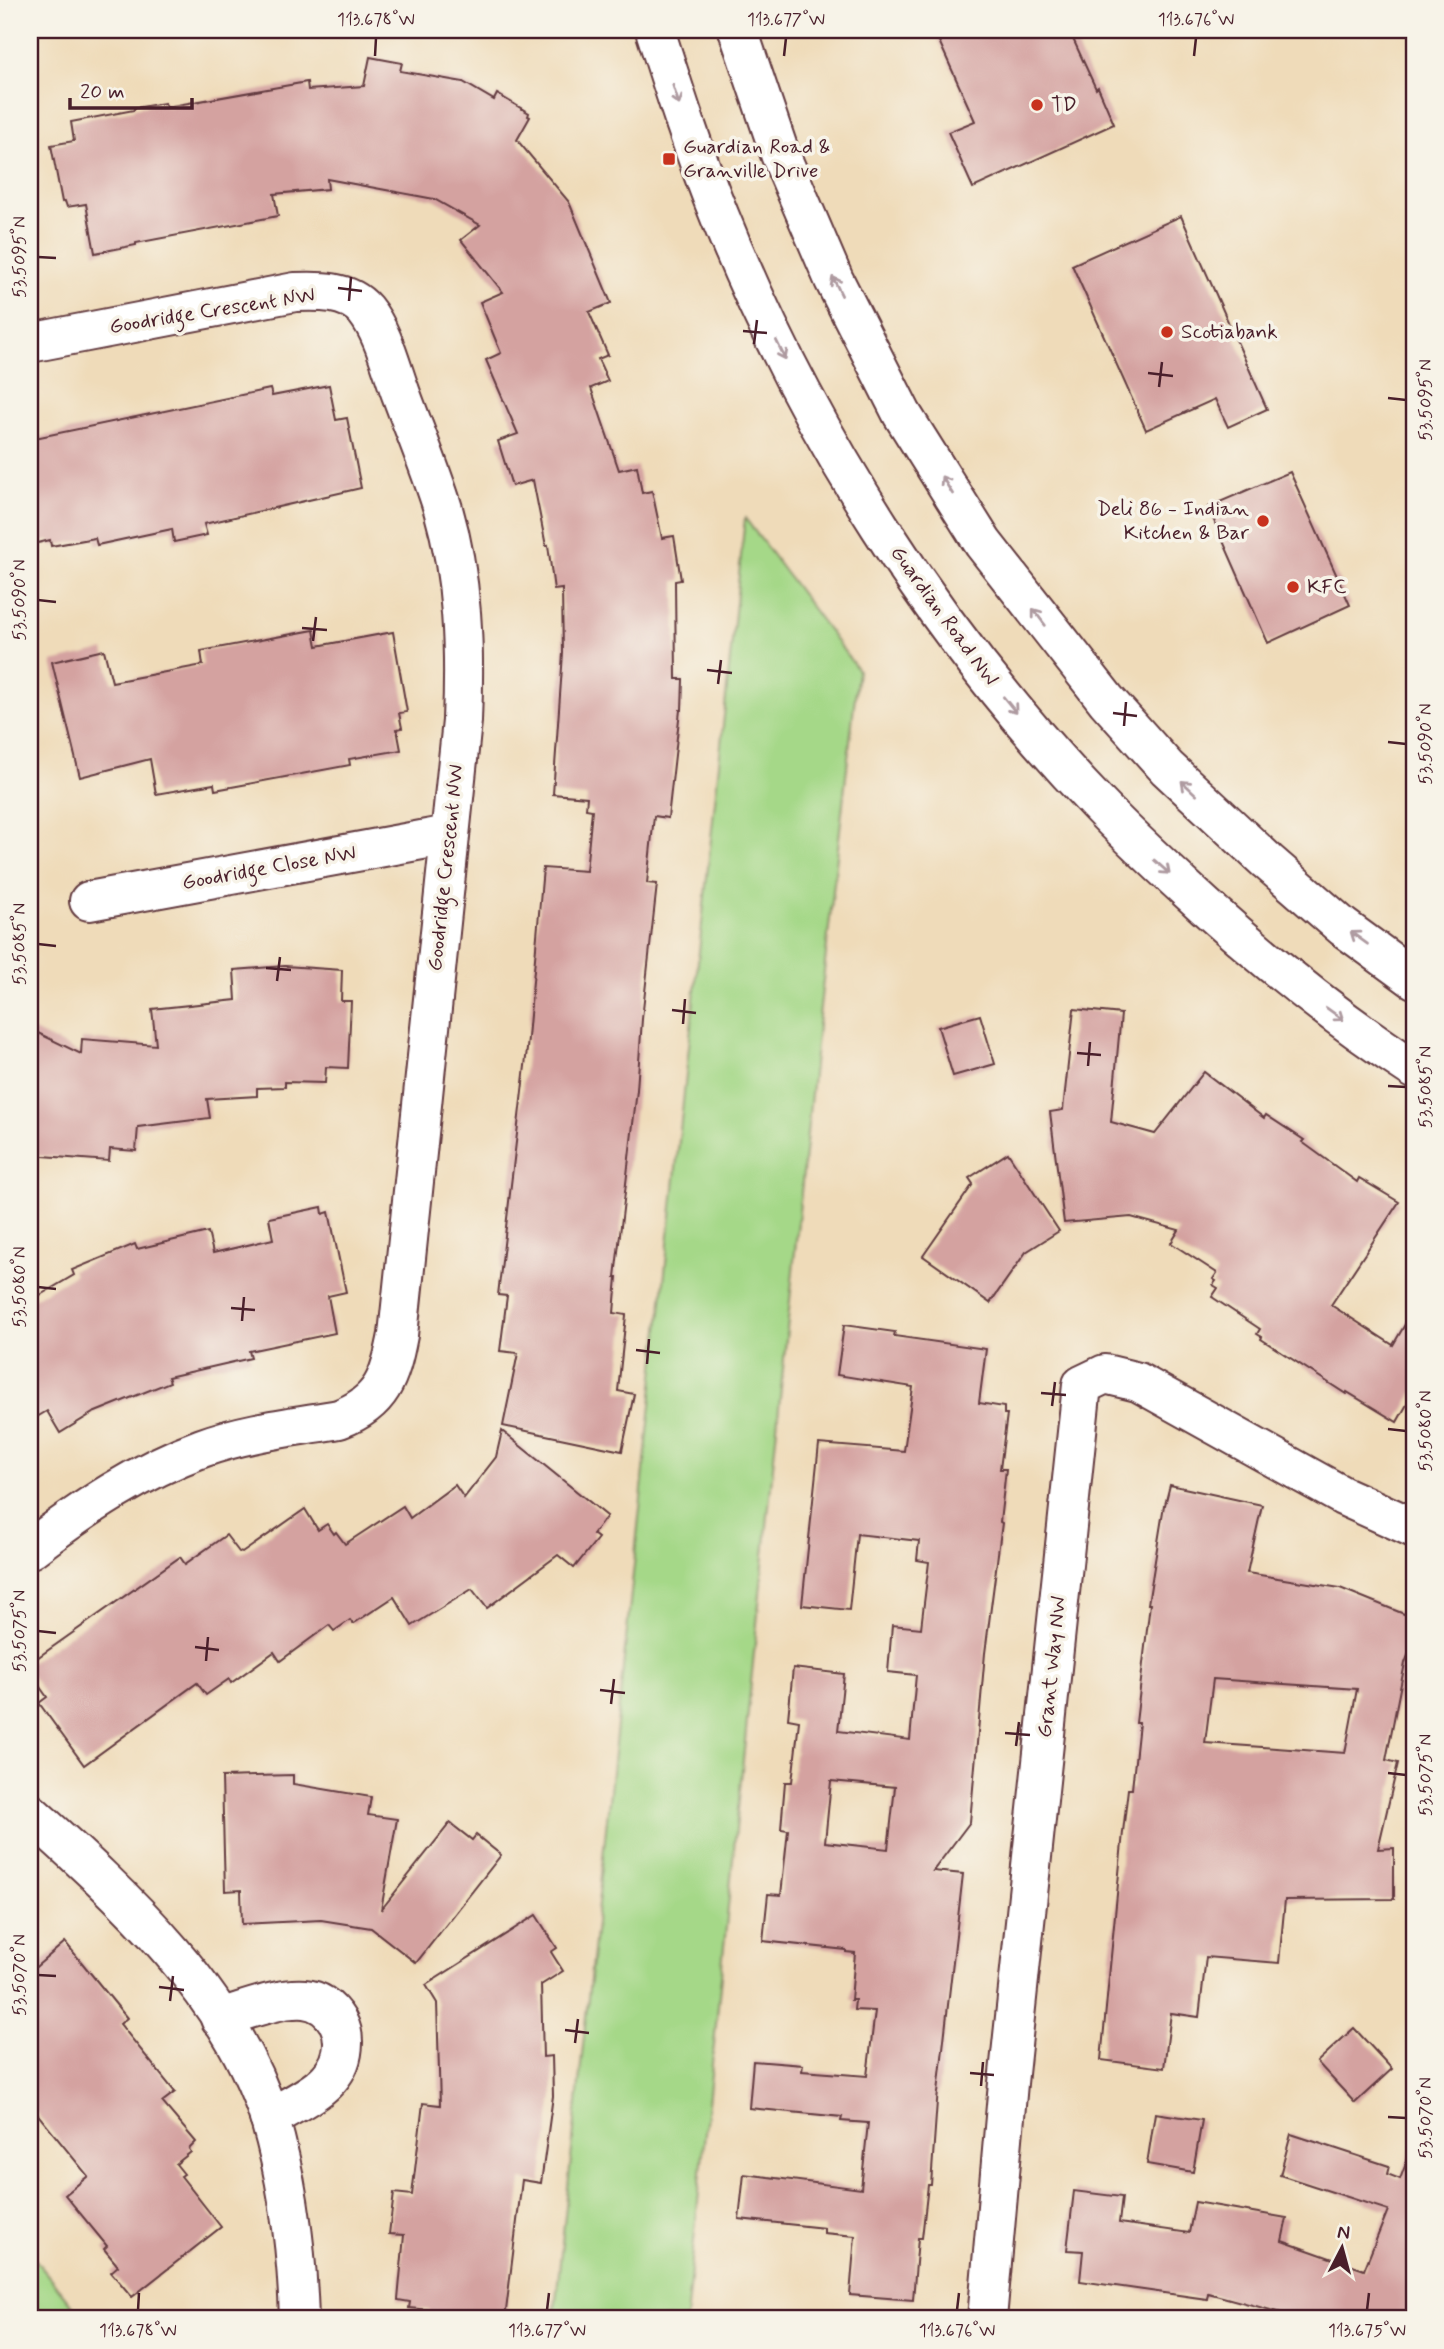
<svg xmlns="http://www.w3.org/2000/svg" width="1444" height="2349" font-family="Mynerve,sans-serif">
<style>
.green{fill:#a5d888;stroke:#787c5a;stroke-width:2}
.building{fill:#d4a2a0;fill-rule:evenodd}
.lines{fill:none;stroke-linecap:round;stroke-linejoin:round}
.minor-casing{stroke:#633b40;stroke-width:42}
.major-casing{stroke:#633b40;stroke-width:42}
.minor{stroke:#fff;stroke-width:38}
.major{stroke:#fff;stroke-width:38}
.oneway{stroke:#ae9aa0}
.ticks{fill:none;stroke:#4a1f2b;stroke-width:2.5}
.poi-dot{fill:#c8321e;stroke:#f7f3e8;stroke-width:2.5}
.labels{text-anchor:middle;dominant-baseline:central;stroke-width:7;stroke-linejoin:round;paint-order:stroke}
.poi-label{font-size:21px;fill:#4a1f2b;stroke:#f7f3e8;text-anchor:start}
.street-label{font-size:21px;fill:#4a1f2b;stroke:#f7f3e8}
.neatline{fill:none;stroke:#4a1f2b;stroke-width:2.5}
.ticks-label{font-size:18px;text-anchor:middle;fill:#4a1f2b}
</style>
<rect width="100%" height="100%" fill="#f7f3e8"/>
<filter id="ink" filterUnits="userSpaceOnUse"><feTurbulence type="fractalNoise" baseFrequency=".0143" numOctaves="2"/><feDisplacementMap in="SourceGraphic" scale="14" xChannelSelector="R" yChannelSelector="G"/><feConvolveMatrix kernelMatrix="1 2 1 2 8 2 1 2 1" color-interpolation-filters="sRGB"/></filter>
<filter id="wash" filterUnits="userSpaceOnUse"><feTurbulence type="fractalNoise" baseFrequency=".00686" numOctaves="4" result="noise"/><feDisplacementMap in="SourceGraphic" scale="28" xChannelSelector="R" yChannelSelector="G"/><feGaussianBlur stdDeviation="1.57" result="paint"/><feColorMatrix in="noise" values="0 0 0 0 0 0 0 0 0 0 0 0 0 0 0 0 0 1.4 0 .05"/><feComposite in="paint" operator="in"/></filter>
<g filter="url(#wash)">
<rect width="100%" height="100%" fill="#efdbb9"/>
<g class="green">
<polygon points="745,518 858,670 819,1016 686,2319 554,2319"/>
<polygon points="30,2253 83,2319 30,2319"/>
</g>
<g id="blocks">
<g class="building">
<polygon points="934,30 1069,30 1096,89 1098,87 1114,124 973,188 948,132 975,121"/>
<polygon points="370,57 402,63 400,71 463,82 494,100 497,94 529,113 528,116 530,117 517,140 569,202 611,303 589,312 608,355 598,359 608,381 591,388 619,470 637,466 642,493 652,491 662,538 674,536 681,580 675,581 676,679 683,679 682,710 680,710 668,818 654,816 647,883 657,884 642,1019 637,1090 615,1277 617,1277 614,1313 626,1315 618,1391 634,1394 622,1451 503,1426 518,1353 500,1351 507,1296 498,1295 527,1049 543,868 586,871 592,810 586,809 587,797 553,794 563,653 562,589 554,590 548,545 546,546 533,480 512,486 498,441 518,434 486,360 501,353 480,302 503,292 461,240 480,225 434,199 327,179 328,189 274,194 278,216 136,243 136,245 95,253 86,204 67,207 65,201 62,202 51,145 74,141 71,122 134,110 134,108 165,103 166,107 307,82 308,90 364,86"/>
<polygon points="1181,216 1267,409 1228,427 1215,399 1146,430 1072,265"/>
<polygon points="329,385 336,420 347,418 361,488 204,524 207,535 174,542 172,529 97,545 95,538 51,546 50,540 30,545 30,439 270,389 272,396"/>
<polygon points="1290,472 1350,605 1268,643 1208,507"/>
<polygon points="314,630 317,646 393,632 407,712 399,713 402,728 397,729 401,750 349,759 350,765 215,790 214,784 156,794 150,759 80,777 52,662 104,650 112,682 203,665 201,651"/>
<polygon points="285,966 342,970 341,1001 351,1001 348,1068 326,1067 325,1083 285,1082 285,1087 257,1088 257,1096 207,1099 210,1118 138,1127 136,1151 110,1149 109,1161 30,1155 30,1029 81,1054 82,1039 156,1045 152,1009 236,1000 234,970"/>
<polygon points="1074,1009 1121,1014 1111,1122 1155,1134 1204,1072 1264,1118 1266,1115 1304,1140 1302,1142 1357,1182 1359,1178 1399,1202 1331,1305 1393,1345 1414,1309 1414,1392 1397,1422 1347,1392 1346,1394 1261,1339 1262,1337 1257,1334 1260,1329 1212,1297 1218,1288 1213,1285 1216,1281 1213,1279 1217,1273 1171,1243 1179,1230 1131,1217 1064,1223 1050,1112 1063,1110"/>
<polygon points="980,1015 995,1064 953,1076 938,1027"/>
<polygon points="1008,1153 1059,1231 1026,1252 990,1303 923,1256 973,1184 969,1178"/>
<polygon points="322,1207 323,1214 329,1212 346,1292 328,1296 335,1333 249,1351 251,1358 168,1377 170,1382 93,1413 60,1433 47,1411 30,1421 30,1301 74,1275 72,1270 135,1244 137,1249 208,1232 213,1253 273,1239 269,1218"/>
<path d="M844 1325 895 1332 894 1336 986 1349 979 1403 1004 1407V1414H1007L1000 1469H1006L1000 1522 1002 1523 985 1653 970 1822 933 1871 963 1874 937 2101 931 2185H928L922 2238H918L913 2300 850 2295 855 2236 824 2233V2228L739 2219 744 2174 861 2189 868 2123 841 2121 842 2117 749 2108 753 2061 803 2065 802 2071 867 2076 875 2011 854 2010 855 2000H851L855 1953 846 1952V1950L763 1941 768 1894 781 1895 788 1830 781 1829 785 1782H792L799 1721 788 1719 793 1668 844 1674 838 1731 910 1740 916 1675 888 1672 892 1625 921 1628 929 1562 917 1560 919 1541 857 1534 849 1610 802 1605 819 1444 904 1451 913 1387 837 1375ZM831 1781 895 1787 888 1849 825 1842Z"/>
<polygon points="502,1431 607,1516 593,1534 598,1538 574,1568 558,1555 487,1608 472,1589 412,1626 394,1597 353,1624 350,1620 334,1631 329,1625 280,1661 274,1652 231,1683 229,1679 206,1695 197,1683 84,1765 39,1703 47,1697 30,1673 30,1663 180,1557 185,1564 226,1535 239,1552 242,1553 305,1509 318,1530 327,1524 334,1534 336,1532 345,1544 403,1506 410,1518 455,1485 464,1498 496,1457"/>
<path d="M1170 1485 1262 1505 1247 1573 1340 1588 1414 1618V1640L1405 1663 1386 1760 1398 1763 1378 1849 1394 1848V1899L1285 1900 1279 1963 1206 1957 1199 2017 1171 2013 1164 2068 1101 2060 1123 1832 1128 1789H1132L1139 1723H1136L1150 1604H1148L1164 1505H1165ZM1213 1679 1357 1689 1345 1753 1205 1743Z"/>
<polygon points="293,1775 293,1784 371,1797 368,1815 397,1819 381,1910 450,1823 472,1840 476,1835 501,1855 416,1963 371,1928 321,1920 242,1924 241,1890 225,1891 222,1777"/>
<polygon points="536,1915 557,1948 551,1952 563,1971 541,1985 543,2057 552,2056 553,2096 541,2183 522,2180 505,2319 428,2319 429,2310 409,2308 410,2302 398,2300 404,2235 389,2234 394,2193 412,2195 423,2103 440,2105 437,2003 426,1985"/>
<polygon points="65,1942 127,2018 120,2024 175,2092 162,2102 196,2142 189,2149 191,2152 176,2164 184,2174 181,2176 221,2227 132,2297 111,2272 118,2266 104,2249 107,2246 65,2195 88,2176 30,2105 30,1972"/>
<polygon points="1354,2028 1392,2069 1355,2103 1317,2062"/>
<polygon points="1155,2113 1202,2120 1193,2172 1147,2164"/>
<polygon points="1291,2134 1389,2166 1387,2174 1400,2179 1412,2148 1414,2148 1414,2319 1304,2319 1208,2293 1207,2299 1080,2281 1083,2251 1067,2250 1074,2191 1122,2197 1119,2223 1189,2233 1195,2202 1287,2218 1282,2241 1364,2270 1388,2210 1280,2175"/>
</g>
</g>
</g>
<g filter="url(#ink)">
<use href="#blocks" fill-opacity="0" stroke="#633b40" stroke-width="2"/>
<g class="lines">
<defs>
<g id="minor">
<path d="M30 343 295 292C319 291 348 290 365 310 383 332 391 367 401 394 415 432 431 470 443 509 463 578 465 650 462 721L398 1335C390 1377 382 1403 339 1419 292 1427 246 1432 202 1448 139 1471 83 1509 30 1549"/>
<polyline points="89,901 449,835"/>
<path d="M30 1813C124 1897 232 1995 270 2120 289 2185 297 2252 299 2319"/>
<path d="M220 2018C244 2011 279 1997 304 1999 319 2000 330 2009 338 2022 343 2031 344 2042 342 2053 336 2087 296 2102 269 2118"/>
<polyline points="987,2319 1008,2083 1082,1385 1105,1374 1138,1382 1343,1496 1414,1528"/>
</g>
<g id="major">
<path d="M655 30C675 93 695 156 720 217 807 432 935 634 1096 802 1131 839 1169 873 1206 907 1272 966 1340 1021 1414 1069"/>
<polyline points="738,30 780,154 834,280 902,414 983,543 1107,701 1167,768 1267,861 1343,927 1414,979"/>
</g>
</defs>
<use href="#minor" class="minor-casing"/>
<use href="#major" class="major-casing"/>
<use href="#minor" class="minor"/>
<use href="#major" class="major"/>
</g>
<defs><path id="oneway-shaft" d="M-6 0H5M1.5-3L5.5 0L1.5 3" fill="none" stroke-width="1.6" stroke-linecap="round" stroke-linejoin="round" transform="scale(1.75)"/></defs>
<g class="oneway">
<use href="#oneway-shaft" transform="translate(676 95) rotate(72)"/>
<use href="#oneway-shaft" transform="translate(837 286) rotate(-116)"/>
<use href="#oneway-shaft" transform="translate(781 350) rotate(64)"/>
<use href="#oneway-shaft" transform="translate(947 485) rotate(-122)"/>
<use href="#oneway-shaft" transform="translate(1039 617) rotate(-127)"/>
<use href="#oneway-shaft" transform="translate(1010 705) rotate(51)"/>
<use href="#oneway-shaft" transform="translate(1189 788) rotate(-137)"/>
<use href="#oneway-shaft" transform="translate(1162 867) rotate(42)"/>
<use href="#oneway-shaft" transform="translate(1359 938) rotate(-144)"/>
<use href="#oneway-shaft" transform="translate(1335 1014) rotate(36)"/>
</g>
</g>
<path class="ticks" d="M375 56 376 38M784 56 786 38M1194 56 1196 38M38 257 56 258M338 288 362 291M349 301 351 277M743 331 767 333M754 344 757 320M1148 373 1173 376M1159 387 1162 362M1388 398 1406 400M38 600 56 602M302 628 327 630M313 641 316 617M707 670 732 673M718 684 721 660M1113 713 1137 716M1124 726 1126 702M1388 742 1406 744M38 944 56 946M266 968 291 970M277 981 280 957M672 1010 696 1013M683 1024 685 999M1077 1053 1101 1055M1088 1066 1090 1042M1388 1086 1406 1087M38 1287 56 1289M231 1308 255 1310M242 1321 244 1297M636 1350 660 1353M647 1364 649 1339M1041 1393 1066 1395M1052 1406 1055 1382M1388 1429 1406 1431M38 1631 56 1633M195 1647 219 1650M206 1661 208 1637M600 1690 625 1693M611 1704 614 1679M1005 1733 1030 1735M1016 1746 1019 1722M1388 1773 1406 1775M38 1975 56 1976M159 1987 184 1990M170 2001 173 1976M565 2030 589 2033M575 2043 578 2019M970 2073 994 2075M981 2086 983 2062M1388 2117 1406 2118M138 2310 139 2293M547 2310 549 2293M957 2310 959 2293M1367 2310 1369 2293"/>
<g class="poi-dot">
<circle cx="1037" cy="105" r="7"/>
<rect x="662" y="152" width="14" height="14" rx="3.5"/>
<circle cx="1167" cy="332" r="7"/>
<circle cx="1263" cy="521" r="7"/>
<circle cx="1293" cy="587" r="7"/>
</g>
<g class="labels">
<g class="poi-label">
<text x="1051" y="105">TD</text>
<text x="683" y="147">Guardian Road &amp;<tspan x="683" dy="24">Granville Drive</tspan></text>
<text x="1181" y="332">Scotiabank</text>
<text x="1249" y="509" text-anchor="end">Deli 86 - Indian<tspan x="1249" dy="24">Kitchen &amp; Bar</tspan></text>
<text x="1307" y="587">KFC</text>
</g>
<g class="street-label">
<text transform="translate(212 311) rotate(-9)">Goodridge Crescent NW</text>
<text transform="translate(944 616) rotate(54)">Guardian Road NW</text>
<text transform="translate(269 868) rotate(-10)">Goodridge Close NW</text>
<text transform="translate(446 868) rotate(-84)">Goodridge Crescent NW</text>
<text transform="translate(1052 1667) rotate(-84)">Grant Way NW</text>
</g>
</g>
<rect width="1444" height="2349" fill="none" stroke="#f7f3e8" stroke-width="77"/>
<g transform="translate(1342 2248) rotate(6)" stroke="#f7f3e8" stroke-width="5" paint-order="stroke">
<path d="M0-5L12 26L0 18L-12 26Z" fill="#4a1f2b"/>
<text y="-10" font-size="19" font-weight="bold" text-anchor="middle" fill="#4a1f2b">N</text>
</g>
<path d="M70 98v10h122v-10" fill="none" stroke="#4a1f2b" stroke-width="3.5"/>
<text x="80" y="98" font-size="21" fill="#4a1f2b" stroke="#f7f3e8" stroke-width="5" paint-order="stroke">20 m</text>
<rect x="38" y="38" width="1368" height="2272" class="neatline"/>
<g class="ticks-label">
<text x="376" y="25">113.678°W</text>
<text x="786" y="25">113.677°W</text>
<text x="1196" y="25">113.676°W</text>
<text transform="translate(19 257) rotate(-90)" y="6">53.5095°N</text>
<text transform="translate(1425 400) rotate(-90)" y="6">53.5095°N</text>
<text transform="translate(19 600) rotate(-90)" y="6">53.5090°N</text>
<text transform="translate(1425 744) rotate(-90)" y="6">53.5090°N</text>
<text transform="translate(19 944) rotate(-90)" y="6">53.5085°N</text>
<text transform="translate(1425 1087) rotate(-90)" y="6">53.5085°N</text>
<text transform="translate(19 1287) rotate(-90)" y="6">53.5080°N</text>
<text transform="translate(1425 1431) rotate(-90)" y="6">53.5080°N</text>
<text transform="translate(19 1631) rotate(-90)" y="6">53.5075°N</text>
<text transform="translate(1425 1775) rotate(-90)" y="6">53.5075°N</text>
<text transform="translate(19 1975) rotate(-90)" y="6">53.5070°N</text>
<text transform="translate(1425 2118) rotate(-90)" y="6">53.5070°N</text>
<text x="138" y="2336">113.678°W</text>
<text x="547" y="2336">113.677°W</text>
<text x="957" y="2336">113.676°W</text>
<text x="1367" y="2336">113.675°W</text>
</g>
</svg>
